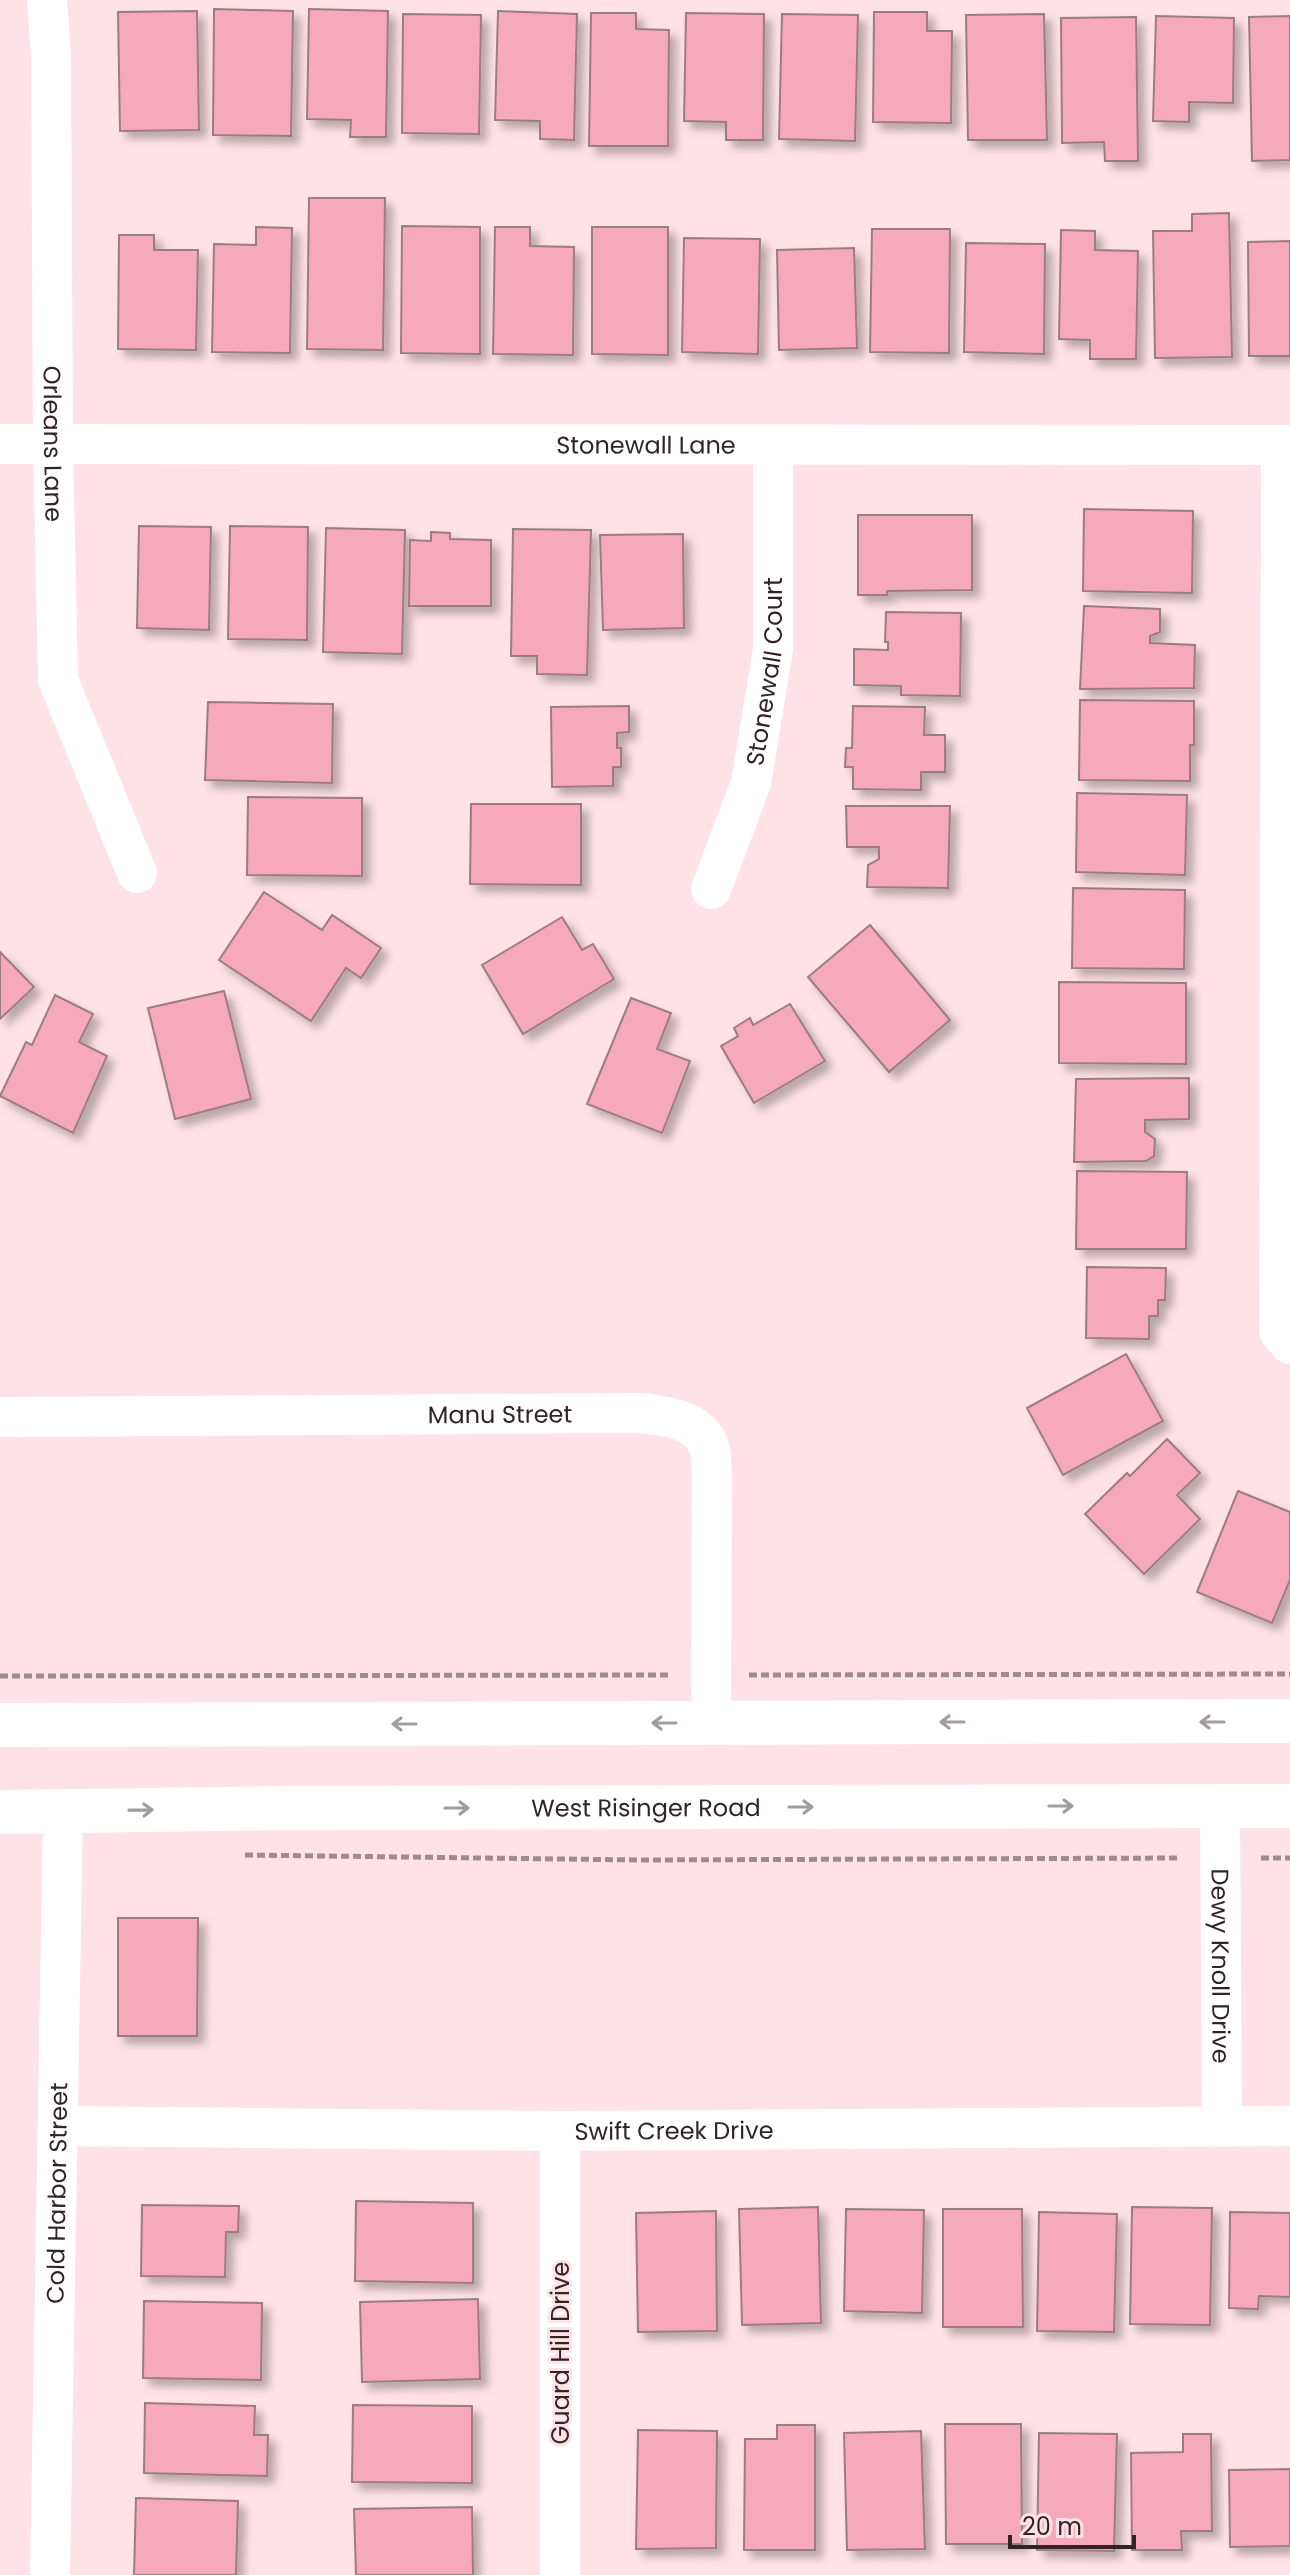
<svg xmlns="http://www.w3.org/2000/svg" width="1290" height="2575" font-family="Poppins,sans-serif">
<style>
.building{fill:#f6a9bb;stroke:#9c7c83;stroke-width:2;filter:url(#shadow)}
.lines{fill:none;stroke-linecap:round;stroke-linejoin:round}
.path{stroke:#9f8a8e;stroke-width:5;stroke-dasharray:8 4;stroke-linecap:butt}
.street{stroke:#fff;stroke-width:40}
.secondary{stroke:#fff;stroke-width:44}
.oneway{stroke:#a29c9e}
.labels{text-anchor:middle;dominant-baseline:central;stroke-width:6;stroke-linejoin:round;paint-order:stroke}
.street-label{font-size:24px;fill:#312427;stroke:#fee2e7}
</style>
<defs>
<filter id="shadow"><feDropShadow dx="7" dy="7" stdDeviation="4" flood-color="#0004"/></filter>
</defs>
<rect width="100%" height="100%" fill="#fee2e7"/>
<g class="building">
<polygon points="214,9 293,11 291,136 213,135"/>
<polygon points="309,9 388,11 386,137 350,137 351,120 307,119"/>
<polygon points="197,11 199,130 120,131 118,12"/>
<polygon points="498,11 577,14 574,140 540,139 540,121 495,120"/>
<polygon points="874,12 927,12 927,31 952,31 951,123 873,122"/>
<polygon points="591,13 636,13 636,29 669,30 668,146 589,146"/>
<polygon points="686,13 764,14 763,140 726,140 726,122 684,121"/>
<polygon points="403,14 481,15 479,134 402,133"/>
<polygon points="782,14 858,15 855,141 779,139"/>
<polygon points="1044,14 1047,140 968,140 966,15"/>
<polygon points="1156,16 1234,18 1233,103 1189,102 1189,122 1153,121"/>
<polygon points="1290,16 1290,160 1252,161 1249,17"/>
<polygon points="1136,17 1138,161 1105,161 1104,142 1062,143 1061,18"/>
<polygon points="309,198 385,198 383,350 307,349"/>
<polygon points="1229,213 1232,357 1155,358 1153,231 1192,231 1192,214"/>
<polygon points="402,226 480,227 480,354 401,353"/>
<polygon points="256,227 292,228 290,353 212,352 214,244 256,245"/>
<polygon points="495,227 530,227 530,246 574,247 573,355 493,354"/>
<polygon points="592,227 668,227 668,355 592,354"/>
<polygon points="872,229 950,229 949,353 870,352"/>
<polygon points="1061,230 1095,231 1095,250 1138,251 1136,359 1090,359 1090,340 1059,339"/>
<polygon points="119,235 154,235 154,250 198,250 196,350 118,349"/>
<polygon points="684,238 760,239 758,354 682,352"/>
<polygon points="1290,241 1290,356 1249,356 1248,242"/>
<polygon points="966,243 1045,244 1044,354 964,352"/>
<polygon points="854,248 857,348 779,350 777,250"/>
<polygon points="1084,509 1193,511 1192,593 1083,591"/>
<polygon points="858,515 972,515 972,590 887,591 887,595 858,595"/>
<polygon points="139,526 211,527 209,630 137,628"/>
<polygon points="230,526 308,527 307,640 228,639"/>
<polygon points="326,528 405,530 402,654 323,652"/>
<polygon points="513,529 591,530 587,675 537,674 537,656 511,656"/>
<polygon points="431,532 450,533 450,539 491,540 491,606 409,606 410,540 431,541"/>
<polygon points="683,534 684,628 603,630 600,535"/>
<polygon points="1084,606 1160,609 1160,632 1150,636 1150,643 1195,645 1194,688 1080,689"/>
<polygon points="886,612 961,613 960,696 901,695 901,686 854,685 854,649 888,650 888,642 885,642"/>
<polygon points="1080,700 1194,701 1194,745 1190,745 1190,781 1079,780"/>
<polygon points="208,702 333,704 332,783 205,780"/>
<polygon points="629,706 629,732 617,733 617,748 621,748 621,767 613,767 613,786 552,787 551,707"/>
<polygon points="853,706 925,707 924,735 945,735 945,772 921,772 921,790 853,789 853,767 845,767 846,748 852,748"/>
<polygon points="1077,793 1187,795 1185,875 1076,872"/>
<polygon points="248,797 362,798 362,876 247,875"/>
<polygon points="471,804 581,804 581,885 470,884"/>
<polygon points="846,806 950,806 948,888 867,887 868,865 879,859 879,847 847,847"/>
<polygon points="1073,888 1185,890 1184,969 1072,968"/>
<polygon points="264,892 322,930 332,915 381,948 361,978 346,968 311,1021 219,960"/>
<polygon points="562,917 582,950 593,944 614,979 523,1034 482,965"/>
<polygon points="870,925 950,1020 889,1072 808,977"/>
<polygon points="0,952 34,987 0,1019"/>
<polygon points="1059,982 1186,983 1186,1064 1059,1063"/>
<polygon points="224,991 251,1099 175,1119 148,1008"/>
<polygon points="55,995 93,1014 79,1042 107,1056 73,1133 0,1096 26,1042 32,1045"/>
<polygon points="631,998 671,1013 657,1049 690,1061 662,1133 587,1104"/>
<polygon points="790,1004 825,1061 754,1103 721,1046 738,1036 734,1028 750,1018 753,1025"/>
<polygon points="1189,1078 1189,1119 1145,1120 1145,1132 1155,1139 1154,1156 1146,1161 1074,1162 1076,1079"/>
<polygon points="1077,1171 1187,1172 1186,1249 1076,1249"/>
<polygon points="1087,1267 1166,1268 1165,1300 1158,1300 1158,1316 1149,1316 1149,1339 1086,1338"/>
<polygon points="1126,1354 1163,1421 1063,1475 1027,1408"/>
<polygon points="1167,1439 1200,1473 1177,1495 1200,1519 1144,1574 1085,1514 1127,1473 1130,1476"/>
<polygon points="1238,1491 1290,1512 1290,1580 1272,1623 1197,1592"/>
<polygon points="118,1918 198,1918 197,2036 118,2036"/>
<polygon points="356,2201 473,2203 473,2283 355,2281"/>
<polygon points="142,2205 239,2206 238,2232 226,2232 225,2277 141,2276"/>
<polygon points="818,2207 821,2323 742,2325 739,2209"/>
<polygon points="1132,2207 1212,2208 1210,2325 1130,2324"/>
<polygon points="846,2209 924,2210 922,2313 844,2311"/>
<polygon points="943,2209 1022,2209 1023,2327 943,2327"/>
<polygon points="716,2211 717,2331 638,2332 636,2213"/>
<polygon points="1039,2212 1117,2214 1114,2332 1037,2331"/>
<polygon points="1230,2212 1290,2213 1290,2297 1259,2296 1258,2309 1229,2308"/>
<polygon points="478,2299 480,2379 362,2382 360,2302"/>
<polygon points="144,2301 262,2303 261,2380 143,2378"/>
<polygon points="145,2403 255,2406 254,2435 268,2435 267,2476 144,2473"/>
<polygon points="353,2405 472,2406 472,2483 352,2482"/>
<polygon points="945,2424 1021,2424 1022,2544 946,2544"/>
<polygon points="777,2425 815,2425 815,2550 744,2550 745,2439 777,2439"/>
<polygon points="638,2430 717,2431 716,2548 636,2549"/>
<polygon points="921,2431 925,2549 847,2550 844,2433"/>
<polygon points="1039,2433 1117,2434 1114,2551 1037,2550"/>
<polygon points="1183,2434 1211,2434 1212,2531 1181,2531 1182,2550 1132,2550 1131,2453 1183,2452"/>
<polygon points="1290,2469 1290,2546 1230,2547 1229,2470"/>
<polygon points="136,2498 238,2501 236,2575 134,2575"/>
<polygon points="472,2507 473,2575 356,2575 354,2509"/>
</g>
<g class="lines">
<g class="path">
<polyline points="749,1675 1290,1674"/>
<polyline points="0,1676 671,1675"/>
<polyline points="245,1855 641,1860 1179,1858"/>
<polyline points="1261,1858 1290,1858"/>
</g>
<g class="street">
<path id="s1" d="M47 0 51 56 53 444 58 680 137 873"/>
<path id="s2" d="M0 444 1290 445"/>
<polyline points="1281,445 1279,1331 1290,1344"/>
<path id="s3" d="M711 889 751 783 773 649V445"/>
<path id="s4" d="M0 1417 640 1413C665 1416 696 1418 708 1444 712 1452 711 1466 712 1476L711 1723"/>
<path id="s5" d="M1220 1806 1222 2126"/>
<path id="s6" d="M58 2126 560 2131 1290 2126"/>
<polyline points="560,2131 560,2575"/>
<path id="s7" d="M50 2575 63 1810"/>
</g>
<g class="secondary">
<polyline points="0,1725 1290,1721"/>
<path id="s8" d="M0 1812 288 1808 1290 1806"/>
</g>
</g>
<defs><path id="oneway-shaft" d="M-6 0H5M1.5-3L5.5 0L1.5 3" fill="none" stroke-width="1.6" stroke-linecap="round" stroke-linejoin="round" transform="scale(2)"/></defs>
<g class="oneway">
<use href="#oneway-shaft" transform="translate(952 1722) rotate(180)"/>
<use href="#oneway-shaft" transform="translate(1212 1722) rotate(180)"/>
<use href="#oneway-shaft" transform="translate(664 1723) rotate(180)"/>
<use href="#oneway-shaft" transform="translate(404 1724) rotate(180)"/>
<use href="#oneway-shaft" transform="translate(1061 1806)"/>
<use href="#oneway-shaft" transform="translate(801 1807)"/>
<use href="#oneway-shaft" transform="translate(457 1808)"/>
<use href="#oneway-shaft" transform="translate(141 1810) rotate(-1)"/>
</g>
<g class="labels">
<g class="street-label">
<text stroke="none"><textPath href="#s1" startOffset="444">Orleans Lane</textPath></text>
<text stroke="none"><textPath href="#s2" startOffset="646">Stonewall Lane</textPath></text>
<text stroke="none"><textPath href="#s3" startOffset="226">Stonewall Court</textPath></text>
<text stroke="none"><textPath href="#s4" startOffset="500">Manu Street</textPath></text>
<text stroke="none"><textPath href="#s8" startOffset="646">West Risinger Road</textPath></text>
<text stroke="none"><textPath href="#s5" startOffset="160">Dewy Knoll Drive</textPath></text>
<text stroke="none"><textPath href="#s6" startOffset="616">Swift Creek Drive</textPath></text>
<text stroke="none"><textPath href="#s7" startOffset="382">Cold Harbor Street</textPath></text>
<text transform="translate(560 2353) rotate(-90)">Guard Hill Drive</text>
</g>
</g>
<path d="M1010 2535v12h124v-12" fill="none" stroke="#312427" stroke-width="4"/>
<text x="1022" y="2535" font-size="24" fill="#312427" stroke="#fee2e7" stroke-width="6" paint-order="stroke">20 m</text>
</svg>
